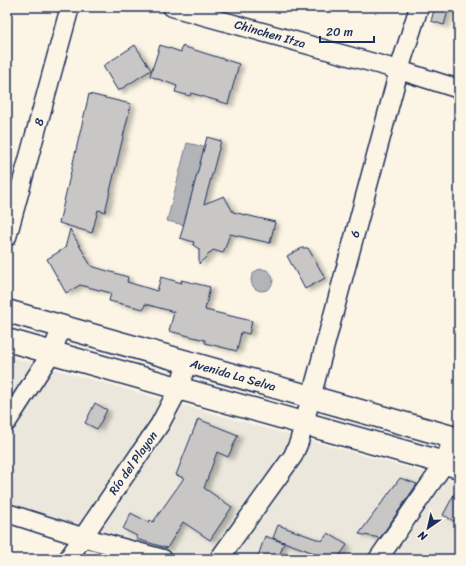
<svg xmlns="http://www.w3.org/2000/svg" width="466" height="566" font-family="Sriracha,sans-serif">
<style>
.built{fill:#ece7dc}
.water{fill:#b2b4b8;stroke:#767f94}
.building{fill:#c8c7c6;stroke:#1b2f5e;filter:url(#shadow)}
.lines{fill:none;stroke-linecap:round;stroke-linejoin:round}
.street-casing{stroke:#1b2f5e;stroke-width:21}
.secondary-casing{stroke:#1b2f5e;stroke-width:25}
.street{stroke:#fcf5e5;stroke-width:18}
.secondary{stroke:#fcf5e5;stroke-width:22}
.labels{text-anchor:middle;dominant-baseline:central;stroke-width:3;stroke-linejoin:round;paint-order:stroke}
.street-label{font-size:12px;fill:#1b2f5e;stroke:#fcf5e5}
</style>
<defs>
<filter id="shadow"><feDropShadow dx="4.5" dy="2.5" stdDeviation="2" flood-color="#0004"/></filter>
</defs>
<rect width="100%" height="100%" fill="#fcf5e5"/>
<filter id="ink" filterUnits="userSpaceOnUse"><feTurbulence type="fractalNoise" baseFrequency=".025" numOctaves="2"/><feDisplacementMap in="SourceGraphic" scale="8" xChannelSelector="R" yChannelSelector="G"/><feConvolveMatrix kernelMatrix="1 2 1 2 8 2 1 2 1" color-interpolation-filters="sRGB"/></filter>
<g filter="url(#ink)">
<polygon class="built" points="7,356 459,482 459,559 193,559 7,508"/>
<g class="water">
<polygon points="187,143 205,147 184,225 167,221"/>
<circle cx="262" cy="280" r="11"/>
</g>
<g class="building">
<polygon points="435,7 449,7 444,25 431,21"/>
<polygon points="135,45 151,70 118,91 103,66"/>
<polygon points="160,45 181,52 182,46 239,64 228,104 191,93 190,96 175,92 177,86 150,76"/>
<polygon points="89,94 131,104 105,212 98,210 92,233 59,223"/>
<polygon points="207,137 221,141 204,204 224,196 233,212 275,222 270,243 230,234 223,253 213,250 199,264 199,249 193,245 194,242 180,238"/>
<polygon points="70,229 91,266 128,277 127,282 157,291 161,277 182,283 181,280 210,287 205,310 252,321 249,334 241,332 237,351 205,343 205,340 169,331 174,312 145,304 144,309 109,301 111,293 80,285 66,293 47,259 65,248"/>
<polygon points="302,248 308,248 325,278 305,289 287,256"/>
<polygon points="95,403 107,410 97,429 85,423"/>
<polygon points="198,419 238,435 228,457 217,452 204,488 232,507 210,540 183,522 167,548 136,539 137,536 123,529 131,513 149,523 150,520 153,522 184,478 176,475"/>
<polygon points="400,478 417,484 380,538 359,534"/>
<polygon points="459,485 459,524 443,515"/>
<polygon points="278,525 322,541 328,533 347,545 337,559 310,559 314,553 273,538"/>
<polygon points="265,536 284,543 278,559 257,559"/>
</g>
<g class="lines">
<defs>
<g id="street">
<polyline points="172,7 399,70 459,89"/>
<polyline points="7,237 70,7"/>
<polyline points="7,422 52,352 62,326"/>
<polyline points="7,513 82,537 163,559"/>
<polyline points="68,559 160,424 179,388 187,362"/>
<polyline points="219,559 293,456 299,442 399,70 419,7"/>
<polyline points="378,559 445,463 452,437"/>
</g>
<g id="secondary">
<polyline points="7,311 459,439"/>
<polyline points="7,340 459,467"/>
</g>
</defs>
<use href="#street" class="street-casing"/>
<use href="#secondary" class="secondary-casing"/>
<use href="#street" class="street"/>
<use href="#secondary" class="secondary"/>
</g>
</g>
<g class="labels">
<g class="street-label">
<text transform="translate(270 34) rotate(16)">Chinchen Itza</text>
<text transform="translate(39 122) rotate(-75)">8</text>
<text transform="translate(355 234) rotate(-75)">6</text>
<text transform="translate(233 375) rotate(16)">Avenida La Selva</text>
<text transform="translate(133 463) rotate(-55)">Río del Playon</text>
</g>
</g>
<rect width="466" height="566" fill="none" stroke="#fcf5e5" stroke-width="24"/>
<rect x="12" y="12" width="442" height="542" fill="none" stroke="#1b2f5e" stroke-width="1.5" filter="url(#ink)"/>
<g transform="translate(428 528) rotate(214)" stroke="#fcf5e5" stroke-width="3" paint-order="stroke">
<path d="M0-3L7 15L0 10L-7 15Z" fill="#1b2f5e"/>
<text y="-6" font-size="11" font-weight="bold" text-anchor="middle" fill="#1b2f5e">N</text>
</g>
<path d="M320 36v6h54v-6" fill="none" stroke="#1b2f5e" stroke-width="2"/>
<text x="326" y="36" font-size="12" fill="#1b2f5e" stroke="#fcf5e5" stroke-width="3" paint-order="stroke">20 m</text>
</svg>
